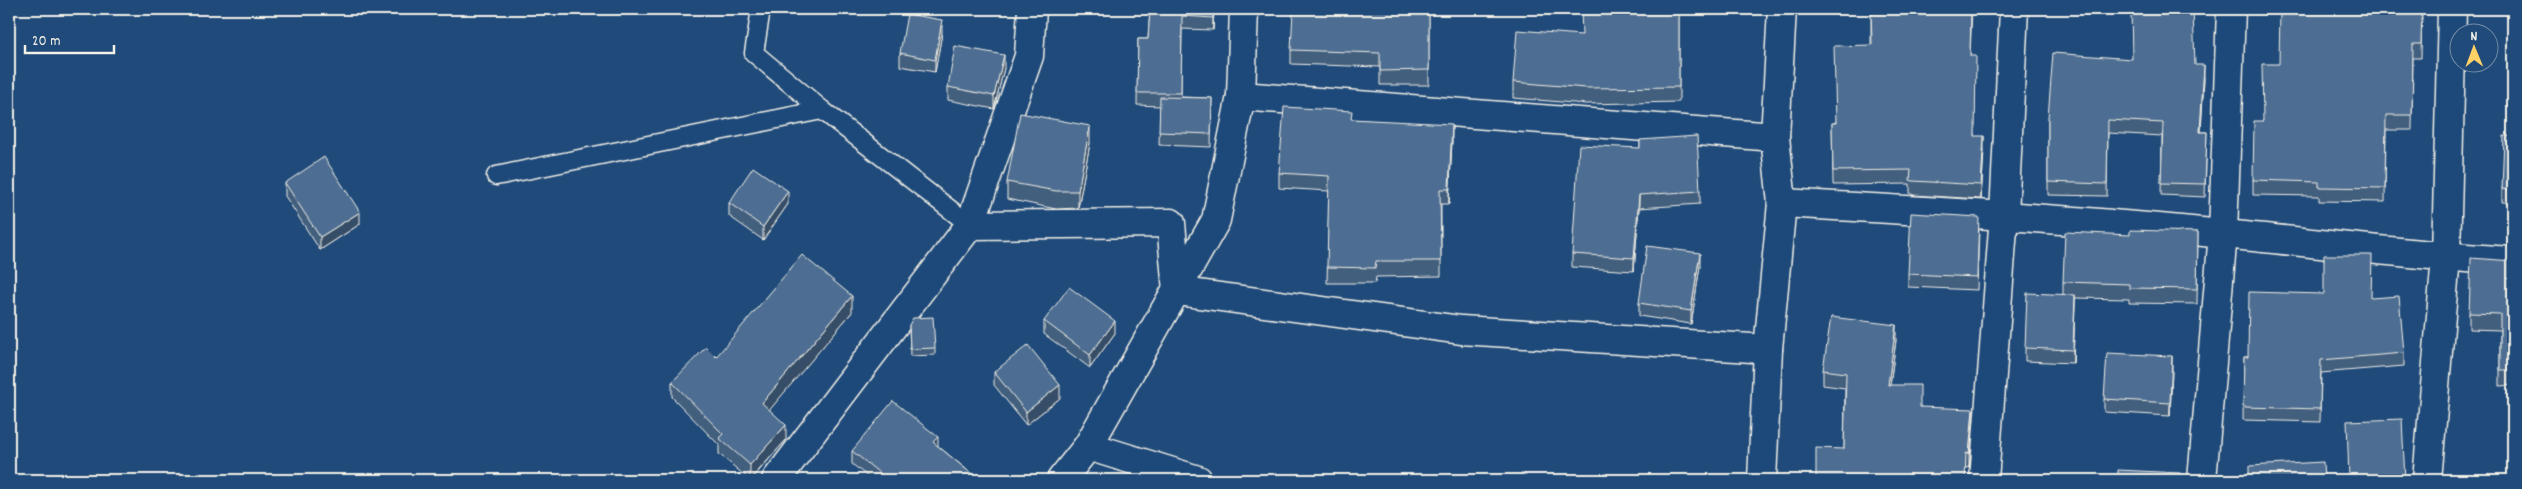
<svg xmlns="http://www.w3.org/2000/svg" width="2522" height="489" font-family="Dekko,sans-serif">
<style>
.lines{fill:none;stroke-linecap:round;stroke-linejoin:round}
.service-casing{stroke:#f4f1e8;stroke-width:21}
.minor-casing{stroke:#f4f1e8;stroke-width:31}
.service{stroke:#1f4a7a;stroke-width:18}
.minor{stroke:#1f4a7a;stroke-width:28}
.wall{fill:#425f7e;stroke:#f4f1e8}
.shaded-wall{fill:#364d66;stroke:#f4f1e8}
.building{fill:#4d6e92;stroke:#f4f1e8}
</style>
<rect width="100%" height="100%" fill="#1f4a7a"/>
<filter id="ink" filterUnits="userSpaceOnUse"><feTurbulence type="fractalNoise" baseFrequency=".02" numOctaves="2"/><feDisplacementMap in="SourceGraphic" scale="10" xChannelSelector="R" yChannelSelector="G"/><feConvolveMatrix kernelMatrix="1 2 1 2 8 2 1 2 1" color-interpolation-filters="sRGB"/></filter>
<g filter="url(#ink)">
<g class="lines">
<defs>
<g id="service">
<polyline points="761,9 754,53 822,110"/>
<polyline points="496,176 822,110 970,225"/>
</g>
<g id="minor">
<polyline points="1032,9 1029,56 970,225 1171,223 1177,291 1461,330 1768,349"/>
<polyline points="1241,96 1775,137"/>
<path d="M1782 203C1929 211 2076 219 2223 234 2320 243 2416 256 2513 261"/>
<polyline points="1088,446 1198,480"/>
<polyline points="776,480 970,225"/>
<polyline points="1061,480 1088,446 1216,220 1241,96 1244,9"/>
<polyline points="1762,480 1768,349 1782,203 1775,137 1782,9"/>
<polyline points="1984,480 2004,215 2014,9"/>
<polyline points="2202,480 2223,233 2231,9"/>
<polyline points="2427,480 2446,257 2452,9"/>
</g>
</defs>
<use href="#service" class="service-casing"/>
<use href="#minor" class="minor-casing"/>
<use href="#service" class="service"/>
<use href="#minor" class="minor"/>
</g>
<g class="wall">
<polygon points="1150,9 1214,9 1213,30 1182,29 1181,97 1212,98 1211,147 1159,145 1160,106 1137,105 1138,39 1148,39"/>
<polygon points="1429,9 1429,85 1380,85 1380,67 1291,64 1291,50"/>
<polygon points="1679,9 1679,102 1586,104 1513,98 1513,82 1582,35"/>
<polygon points="1871,9 1972,9 1970,56 1975,136 1984,150 1981,199 1913,195 1910,193 1910,184 1833,185 1832,123 1835,123 1871,45"/>
<polygon points="2422,9 2421,58 2413,58 2412,130 2386,130 2385,202 2319,201 2319,196 2253,195 2253,180 2263,121 2279,64"/>
<polygon points="942,33 935,72 900,66 900,53"/>
<polygon points="2132,59 2195,65 2204,78 2201,132 2207,132 2205,197 2161,195 2162,136 2108,133 2107,196 2048,195 2048,118"/>
<polygon points="1004,68 994,109 948,100 948,87"/>
<polygon points="1352,119 1452,140 1449,204 1441,204 1441,276 1376,277 1375,283 1327,283 1329,191 1279,188 1279,173"/>
<polygon points="2513,136 2513,202 2502,202 2502,189"/>
<polygon points="1640,140 1700,191 1700,204 1639,208 1634,271 1572,267 1572,254 1640,148"/>
<polygon points="1090,143 1078,208 1056,209 1007,199 1007,182"/>
<polygon points="285,183 360,224 320,250 285,196"/>
<polygon points="729,203 788,204 763,240 729,216"/>
<polygon points="1979,230 1977,290 1908,287 1908,274"/>
<polygon points="2198,232 2197,304 2129,303 2129,299 2075,298 2073,363 2025,361 2025,348 2063,294 2063,282 2130,235"/>
<polygon points="2512,261 2513,261 2513,385 2500,386 2500,330 2469,329 2469,313"/>
<polygon points="1700,266 1691,324 1639,316 1639,303"/>
<polygon points="2371,298 2404,353 2404,366 2321,373 2320,422 2243,420 2244,357 2248,357"/>
<polygon points="852,312 769,410 786,440 751,480 750,480 719,454 719,445 672,397 672,382 716,357"/>
<polygon points="1044,321 1115,333 1090,368 1044,334"/>
<polygon points="909,325 935,348 935,355 910,356"/>
<polygon points="1896,340 1890,385 1920,407 1973,423 1969,468 1844,449 1845,388 1823,385 1823,370"/>
<polygon points="2172,369 2170,416 2104,412 2104,399"/>
<polygon points="994,372 1060,398 1026,425 994,385"/>
<polygon points="938,446 979,480 872,480 852,464 852,451"/>
</g>
<g class="shaded-wall">
<polygon points="1213,9 1214,9 1213,30"/>
<polygon points="942,20 942,33 935,72 935,60"/>
<polygon points="1004,55 1004,68 994,109 994,96"/>
<polygon points="2204,65 2204,78 2200,145 2200,132"/>
<polygon points="1452,124 1452,140 1449,204 1449,189"/>
<polygon points="1090,126 1090,143 1078,208 1078,191"/>
<polygon points="1984,136 1984,150 1981,199 1981,185"/>
<polygon points="788,191 788,204 763,240 763,227"/>
<polygon points="1639,195 1639,208 1634,271 1634,258"/>
<polygon points="360,212 360,224 320,250 320,237"/>
<polygon points="1700,253 1700,266 1691,324 1691,311"/>
<polygon points="2075,295 2075,307 2073,363 2073,350"/>
<polygon points="852,296 852,312 762,419 762,403"/>
<polygon points="1115,321 1115,333 1090,368 1090,355"/>
<polygon points="1896,325 1896,340 1888,399 1888,385"/>
<polygon points="2172,356 2172,369 2170,416 2170,403"/>
<polygon points="1060,385 1060,398 1026,425 1026,412"/>
<polygon points="1973,409 1973,423 1969,468 1969,454"/>
<polygon points="786,425 786,440 750,480 750,465"/>
<polygon points="938,437 938,449 933,442"/>
</g>
<g class="building">
<polygon points="1150,9 1213,9 1213,18 1182,16 1181,93 1137,93 1138,39 1148,39"/>
<polygon points="1293,9 1429,9 1429,70 1380,71 1380,53 1291,50"/>
<polygon points="1581,9 1679,9 1679,87 1586,88 1513,82 1517,30 1582,35"/>
<polygon points="1871,9 1971,9 1970,56 1976,56 1975,136 1984,136 1981,185 1913,181 1910,180 1911,170 1833,171 1832,123 1836,123 1834,46 1872,45"/>
<polygon points="2131,9 2193,9 2195,65 2204,65 2200,132 2207,132 2205,184 2161,183 2163,123 2108,120 2107,184 2048,182 2048,118 2053,53 2132,59"/>
<polygon points="2280,9 2422,9 2421,44 2413,44 2412,115 2386,115 2385,188 2319,187 2319,182 2253,180 2254,121 2263,121 2262,64 2279,64"/>
<polygon points="907,14 942,20 935,60 900,53"/>
<polygon points="955,46 1004,55 994,96 948,87"/>
<polygon points="1160,97 1212,98 1211,134 1159,132"/>
<polygon points="1284,107 1352,111 1351,119 1452,124 1449,189 1440,189 1441,261 1376,261 1375,268 1327,267 1329,176 1279,173"/>
<polygon points="1020,113 1090,126 1078,191 1056,191 1007,182"/>
<polygon points="1697,136 1700,191 1639,195 1634,258 1572,254 1579,145 1640,148 1640,140"/>
<polygon points="2504,136 2513,136 2513,190 2502,189"/>
<polygon points="324,157 360,212 320,237 285,183"/>
<polygon points="753,167 788,191 763,227 729,203"/>
<polygon points="1911,213 1979,217 1977,277 1908,274"/>
<polygon points="2130,230 2198,232 2197,289 2129,288 2129,284 2063,282 2065,232 2130,235"/>
<polygon points="1647,246 1700,253 1691,311 1639,303"/>
<polygon points="802,255 852,296 762,403 786,425 750,465 719,438 723,434 672,382 706,347 716,357"/>
<polygon points="2324,255 2372,255 2371,298 2399,296 2404,353 2321,360 2320,409 2243,407 2244,357 2248,357 2249,292 2324,294"/>
<polygon points="2471,258 2513,261 2513,370 2500,370 2500,314 2469,313"/>
<polygon points="1069,287 1115,321 1090,355 1044,321"/>
<polygon points="2027,293 2075,295 2073,350 2025,348"/>
<polygon points="933,317 935,348 910,349 909,325 913,318"/>
<polygon points="1831,317 1896,325 1888,385 1920,385 1920,407 1973,409 1969,454 1966,453 1965,480 1816,480 1816,448 1844,449 1846,373 1823,370"/>
<polygon points="1028,345 1060,385 1026,412 994,372"/>
<polygon points="2107,353 2172,356 2170,403 2104,399"/>
<polygon points="893,401 938,437 933,442 979,480 888,480 852,451"/>
<polygon points="2402,419 2405,480 2349,480 2347,421"/>
<polygon points="2323,462 2324,480 2249,480 2249,466"/>
<polygon points="2118,470 2180,473 2179,480 2118,480"/>
</g>
</g>
<rect width="2522" height="489" fill="none" stroke="#1f4a7a" stroke-width="30"/>
<rect x="15" y="15" width="2492" height="459" fill="none" stroke="#f4f1e8" stroke-width="2" filter="url(#ink)"/>
<g transform="translate(2474 48) rotate(359)"><circle r="24" fill="#1f4a7a" stroke="#748da6"/>
<path d="M0-4L9 19L0 12L-9 19Z" fill="#ffd166"/>
<text y="-8" font-size="14" font-weight="bold" text-anchor="middle" fill="#f4f1e8">N</text>
</g>
<path d="M25 45v8h89v-8" fill="none" stroke="#f4f1e8" stroke-width="2.5"/>
<text x="32" y="45" font-size="15" fill="#f4f1e8" stroke="#1f4a7a" stroke-width="4" paint-order="stroke">20 m</text>
</svg>
